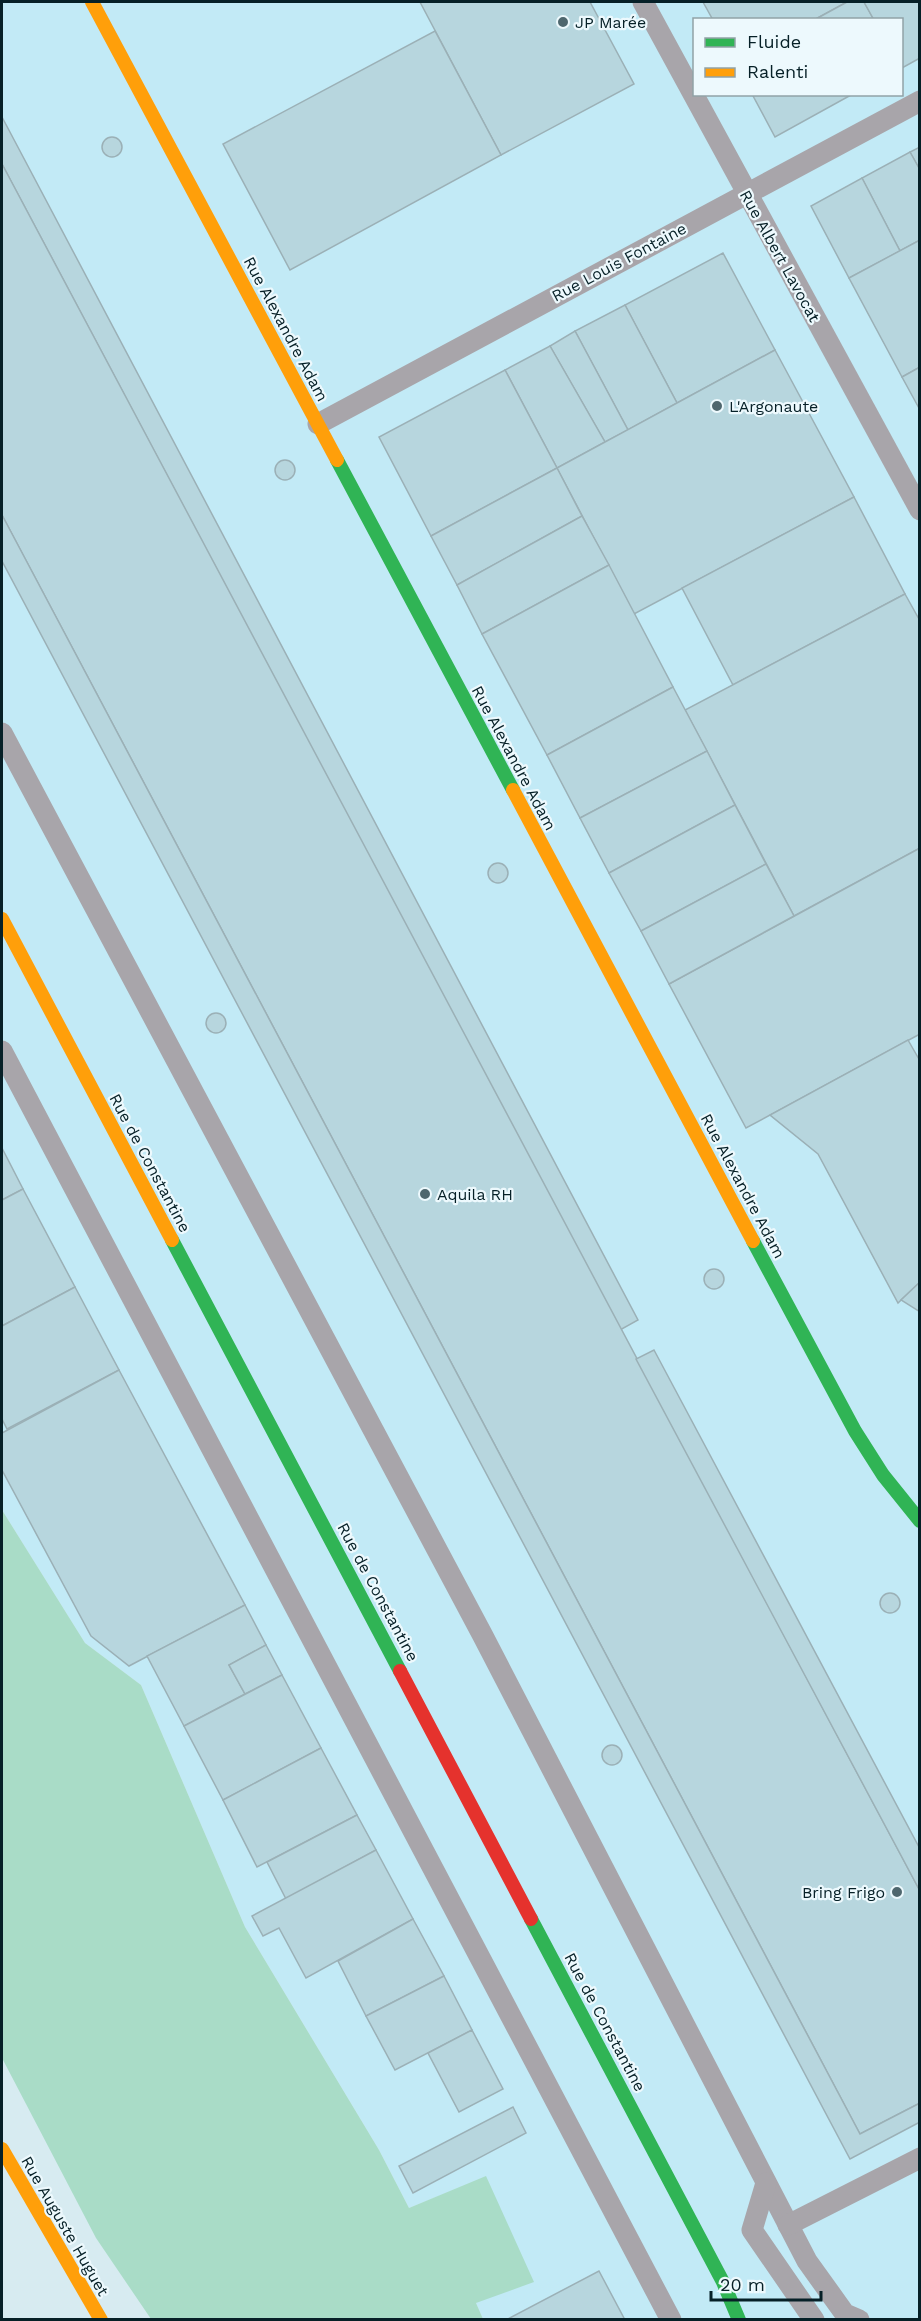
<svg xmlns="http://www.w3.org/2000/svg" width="921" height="2321" font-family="'Work Sans',sans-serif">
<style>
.built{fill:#c2eaf6;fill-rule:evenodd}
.green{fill:#a9dcc7}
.building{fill:#b7d6de;stroke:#9bb0b6;stroke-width:1.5}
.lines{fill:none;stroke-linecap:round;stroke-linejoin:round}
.lane{stroke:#a8a5aa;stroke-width:21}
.fast{stroke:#30b455;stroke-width:14}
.slow{stroke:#ff9f0a;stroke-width:14}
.jam{stroke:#e5322d;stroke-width:14}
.poi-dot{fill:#4f676e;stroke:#edf9fd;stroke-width:2}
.labels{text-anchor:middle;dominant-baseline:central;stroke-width:4.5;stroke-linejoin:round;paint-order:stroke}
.poi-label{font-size:16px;fill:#062027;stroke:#edf9fd;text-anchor:start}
.street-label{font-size:16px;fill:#062027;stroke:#edf9fd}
</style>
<rect width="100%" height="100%" fill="#d7ebf1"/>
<path class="built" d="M2 2H919V2319H483L476 2303 486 2177 409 2208 379 2150 245 1927 141 1685 85 1643 2 1510ZM694 20H902V94H694Z"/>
<polygon class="green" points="2,1510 85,1643 141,1685 245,1927 379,2150 409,2208 486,2176 534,2282 476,2303 483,2319 151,2319 96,2238 2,2058"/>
<g class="building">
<polygon points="420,2 590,2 634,84 501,155"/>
<polygon points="703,2 847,2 814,20 713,20"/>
<polygon points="847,2 864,2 874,20 814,20"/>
<polygon points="864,2 920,2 920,58 902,68 902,20 874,20"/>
<polygon points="435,31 501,155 290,270 223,144"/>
<polygon points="752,94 851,94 851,95 775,137"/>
<polygon points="2,117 638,1320 620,1330 2,164"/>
<circle cx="112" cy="147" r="10"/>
<polygon points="920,147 920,170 910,152"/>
<polygon points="910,152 920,170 920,240 900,251 862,178"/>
<polygon points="2,164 920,1891 920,2103 860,2134 2,515"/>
<polygon points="862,178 900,251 849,278 811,206"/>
<polygon points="920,240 920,367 902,377 849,278"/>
<polygon points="723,253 775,350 677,403 625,305"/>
<polygon points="625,305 677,403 628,430 575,331"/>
<polygon points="575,331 628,430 605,442 550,346"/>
<polygon points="550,346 605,442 557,468 505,370"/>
<polygon points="775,350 854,497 634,614 557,468"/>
<polygon points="920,367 920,410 902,377"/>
<polygon points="505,370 557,468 431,536 379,437"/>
<circle cx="285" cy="470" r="10"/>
<polygon points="557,468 582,516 457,585 431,536"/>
<polygon points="854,497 905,594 733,685 682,588"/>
<polygon points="2,515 860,2134 920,2103 920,2122 850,2159 2,561"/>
<polygon points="582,516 609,565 482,634 457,585"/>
<polygon points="609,565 673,687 547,755 482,634"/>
<polygon points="905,594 920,621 920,848 794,916 685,710"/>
<polygon points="673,687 707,751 580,818 547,755"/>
<polygon points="707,751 735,805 609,873 580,818"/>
<polygon points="735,805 766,864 641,931 609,873"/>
<polygon points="920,848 920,1034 746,1128 669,984"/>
<circle cx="498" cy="873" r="10"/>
<polygon points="766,864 794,916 669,984 641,931"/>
<circle cx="216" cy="1023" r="10"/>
<polygon points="908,1040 920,1061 920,1282 898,1303 818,1154 770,1115"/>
<polygon points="2,1148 23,1189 2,1200"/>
<polygon points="23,1189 75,1287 2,1326 2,1200"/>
<circle cx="714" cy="1279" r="10"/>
<polygon points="920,1282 920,1312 901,1300"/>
<polygon points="75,1287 119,1370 7,1429 2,1419 2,1326"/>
<polygon points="654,1350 920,1849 920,1891 636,1359"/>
<polygon points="119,1370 245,1605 129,1666 91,1636 2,1470 2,1433"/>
<circle cx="890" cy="1603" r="10"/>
<polygon points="245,1605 266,1645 229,1665 245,1694 184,1726 147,1656"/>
<polygon points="266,1645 282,1675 245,1694 229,1665"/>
<polygon points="282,1675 321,1748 223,1800 184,1726"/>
<circle cx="612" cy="1755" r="10"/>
<polygon points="321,1748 357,1815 257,1867 223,1800"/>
<polygon points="357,1815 376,1850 286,1899 267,1862"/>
<polygon points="376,1850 413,1919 306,1978 279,1928 263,1936 252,1916"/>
<polygon points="413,1919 444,1976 366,2016 338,1961"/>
<polygon points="444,1976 472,2030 395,2070 366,2016"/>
<polygon points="472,2030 503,2089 459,2112 428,2053"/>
<polygon points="513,2107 526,2133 413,2193 399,2166"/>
<polygon points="599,2271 625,2320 506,2320"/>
</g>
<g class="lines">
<g class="lane">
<polyline points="643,2 920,510"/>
<polyline points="318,424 920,101"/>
<polyline points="2,733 483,1636 807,2261 845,2314 859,2320"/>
<polyline points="2,1051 671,2320"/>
<polyline points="766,2183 752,2230 814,2320"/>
<polyline points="788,2225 920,2158"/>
</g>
<g class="fast">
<polyline points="337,460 513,790"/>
<polyline points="172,1240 400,1671"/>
<polyline points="753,1241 855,1431 883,1475 920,1521"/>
<polyline points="531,1919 723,2282 739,2320"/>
</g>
<g class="slow">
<polyline points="92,2 337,460"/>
<polyline points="513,790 753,1241"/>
<polyline points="2,919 172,1240"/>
<polyline points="2,2149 101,2320"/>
</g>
<polyline class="jam" points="400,1671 531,1919"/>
</g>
<g class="poi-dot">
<circle cx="563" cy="22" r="6"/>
<circle cx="717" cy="406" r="6"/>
<circle cx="425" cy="1194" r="6"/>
<circle cx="897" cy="1892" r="6"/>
</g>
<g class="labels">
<g class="poi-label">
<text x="575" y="22">JP Marée</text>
<text x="729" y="406">L'Argonaute</text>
<text x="437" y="1194">Aquila RH</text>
<text x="885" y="1892" text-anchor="end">Bring Frigo</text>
</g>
<g class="street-label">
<text transform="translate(780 256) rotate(61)">Rue Albert Lavocat</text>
<text transform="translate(619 262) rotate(-28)">Rue Louis Fontaine</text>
<text transform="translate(286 329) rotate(62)">Rue Alexandre Adam</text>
<text transform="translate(514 758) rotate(62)">Rue Alexandre Adam</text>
<text transform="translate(150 1163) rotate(62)">Rue de Constantine</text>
<text transform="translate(743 1186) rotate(62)">Rue Alexandre Adam</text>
<text transform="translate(378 1592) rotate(62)">Rue de Constantine</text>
<text transform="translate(605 2022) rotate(62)">Rue de Constantine</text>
<text transform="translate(65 2226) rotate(60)">Rue Auguste Huguet</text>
</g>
</g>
<rect width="921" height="2321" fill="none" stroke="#062027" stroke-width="6"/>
<rect x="693" y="18" width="210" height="78" fill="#edf9fd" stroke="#91a2a7" stroke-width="1.5"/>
<rect x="705" y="38" width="30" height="9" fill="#30b455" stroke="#91a2a7" stroke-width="1.5"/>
<text x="747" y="48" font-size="18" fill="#062027">Fluide</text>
<rect x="705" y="68" width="30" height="9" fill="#ff9f0a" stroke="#91a2a7" stroke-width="1.5"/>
<text x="747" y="78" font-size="18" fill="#062027">Ralenti</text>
<path d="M711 2291v9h110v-9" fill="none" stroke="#062027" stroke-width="3"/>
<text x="720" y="2291" font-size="18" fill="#062027" stroke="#edf9fd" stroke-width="4.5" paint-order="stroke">20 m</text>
</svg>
